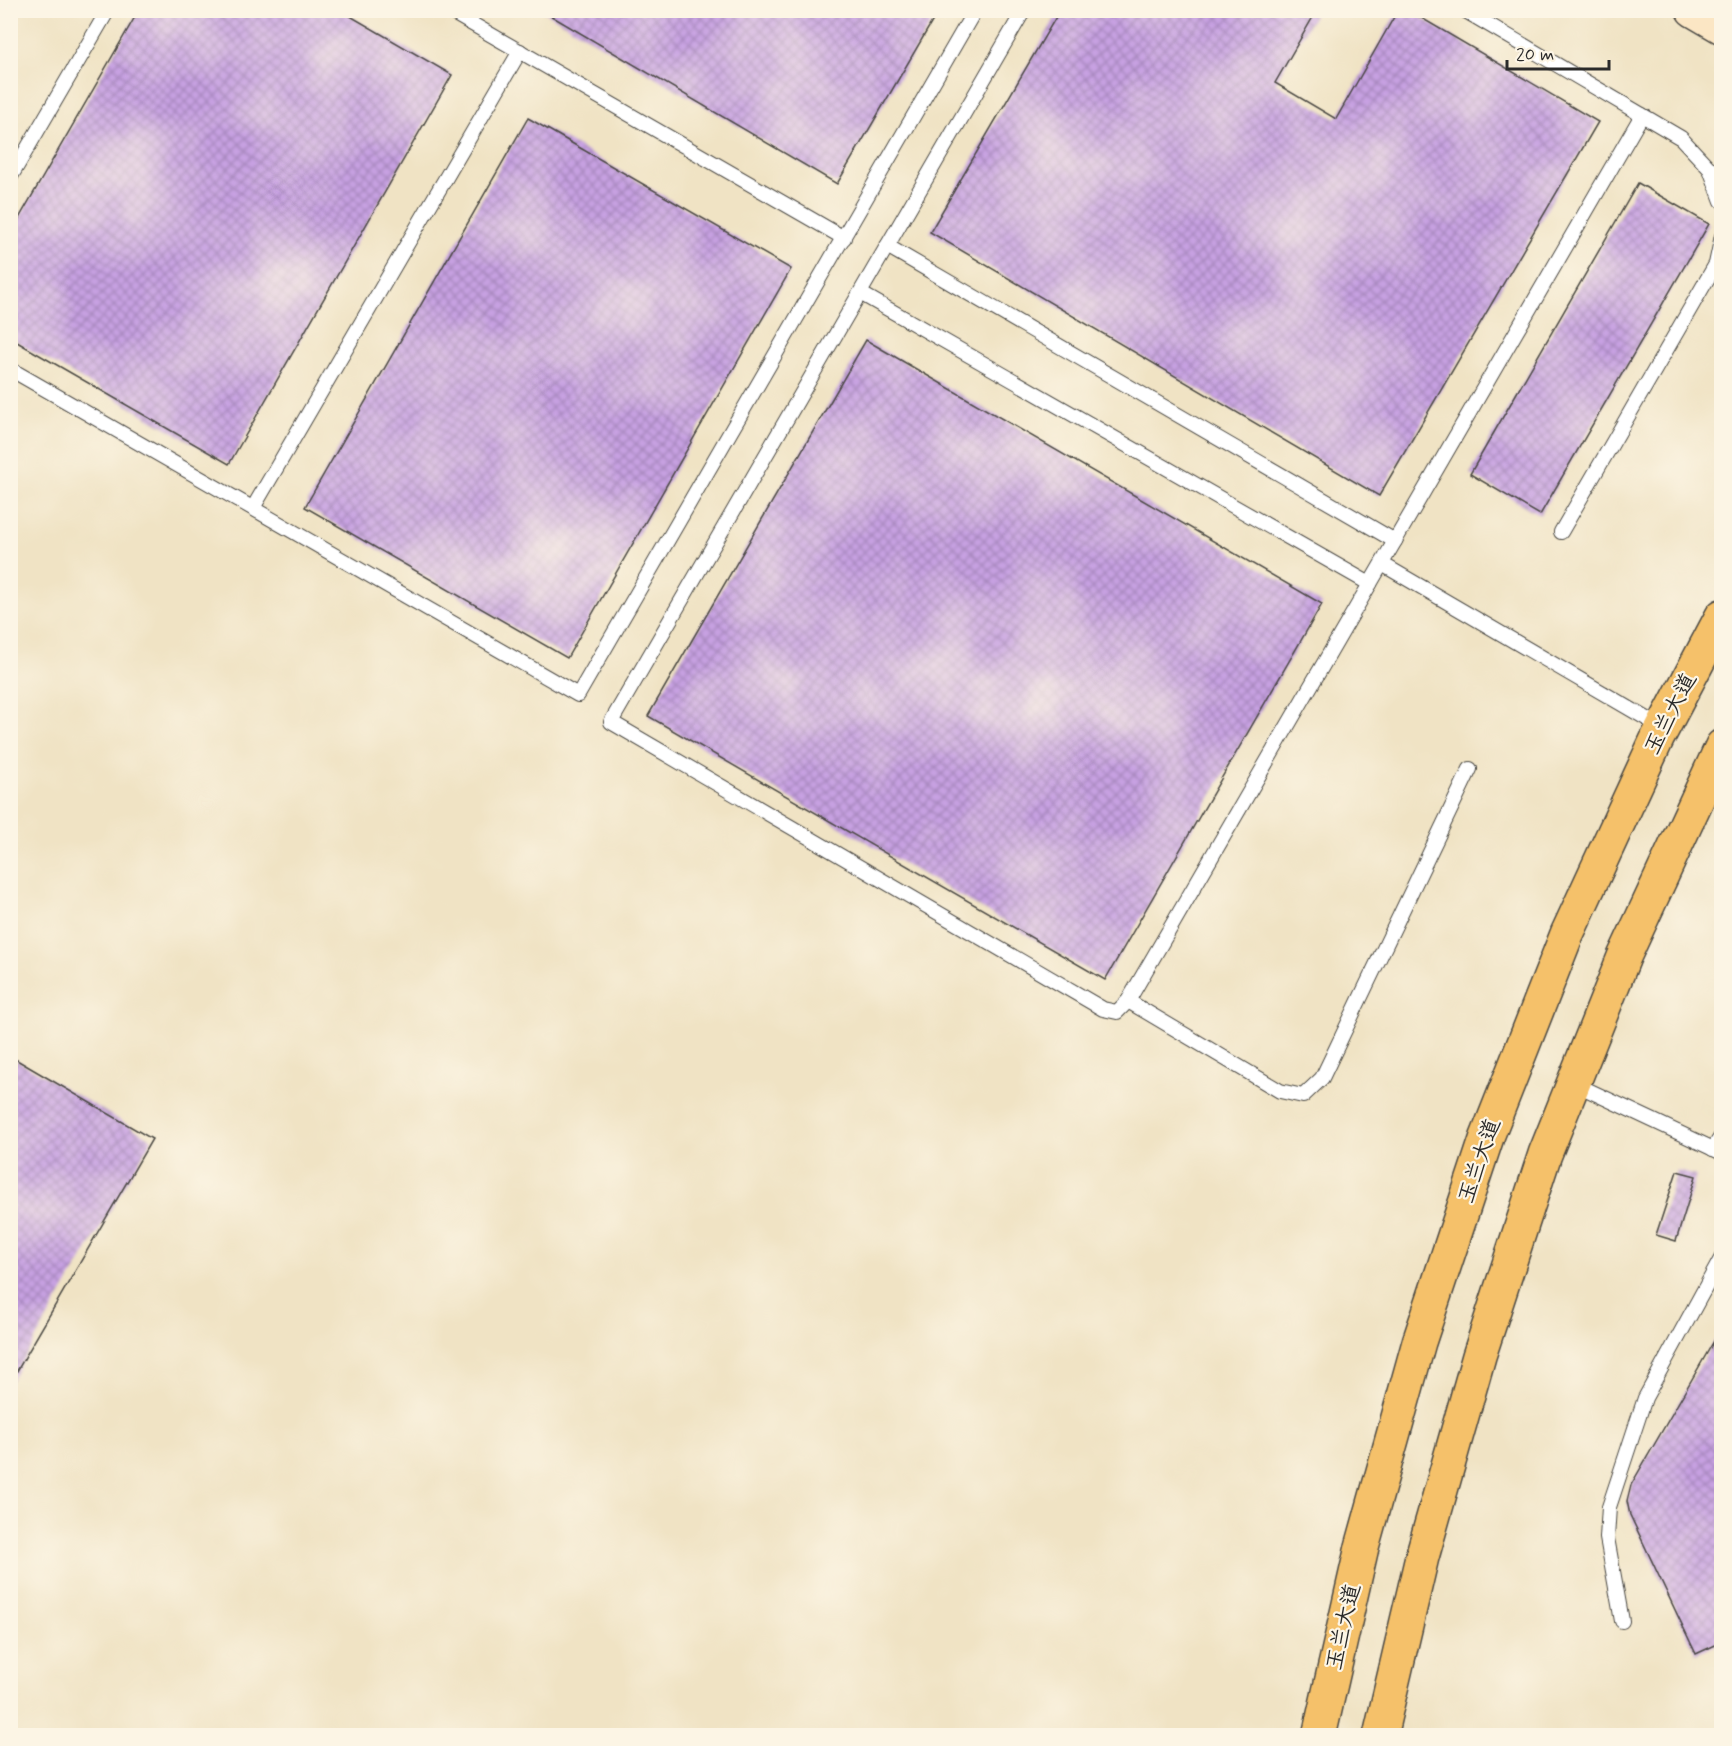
<svg xmlns="http://www.w3.org/2000/svg" width="1732" height="1746" font-family="Mynerve,'LXGW WenKai TC',sans-serif">
<style>
.building{fill:url(#building-cross-hatch)}
.lines{fill:none;stroke-linecap:round;stroke-linejoin:round}
.lane-casing{stroke:#494742;stroke-width:16}
.secondary-casing{stroke:#494742;stroke-width:36}
.primary-casing{stroke:#494742;stroke-width:36}
.lane{stroke:#fff;stroke-width:14}
.secondary{stroke:#fbe6c4;stroke-width:33}
.primary{stroke:#f5c16b;stroke-width:33}
.labels{text-anchor:middle;dominant-baseline:central;stroke-width:4.5;stroke-linejoin:round;paint-order:stroke}
.street-label{font-size:22px;fill:#2b2b2b;stroke:#fcf5e5}
</style>
<defs>
<pattern id="building-cross-hatch" width="8" height="8" patternUnits="userSpaceOnUse" patternTransform="scale(1.5)"><rect width="8" height="8" fill="#c7a1e2"/><path d="M0 0l8 8M0 8l8-8" fill="none" stroke="#a283b7"/></pattern>
</defs>
<rect width="100%" height="100%" fill="#fcf5e5"/>
<filter id="ink" filterUnits="userSpaceOnUse"><feTurbulence type="fractalNoise" baseFrequency=".0167" numOctaves="2"/><feDisplacementMap in="SourceGraphic" scale="12" xChannelSelector="R" yChannelSelector="G"/><feConvolveMatrix kernelMatrix="1 2 1 2 8 2 1 2 1" color-interpolation-filters="sRGB"/></filter>
<filter id="wash" filterUnits="userSpaceOnUse"><feTurbulence type="fractalNoise" baseFrequency=".008" numOctaves="4" result="noise"/><feDisplacementMap in="SourceGraphic" scale="24" xChannelSelector="R" yChannelSelector="G"/><feGaussianBlur stdDeviation="1.35" result="paint"/><feColorMatrix in="noise" values="0 0 0 0 0 0 0 0 0 0 0 0 0 0 0 0 0 1.4 0 .05"/><feComposite in="paint" operator="in"/></filter>
<g filter="url(#wash)">
<rect width="100%" height="100%" fill="#f0e3c4"/>
<g id="blocks">
<g class="building">
<polygon points="139,10 340,10 452,75 229,464 10,338 10,234"/>
<polygon points="541,10 939,10 837,184"/>
<polygon points="1060,10 1317,10 1275,83 1336,119 1398,10 1408,10 1598,122 1379,496 930,232"/>
<polygon points="528,118 791,269 567,658 305,507"/>
<polygon points="1638,183 1709,224 1540,515 1470,474"/>
<polygon points="866,340 1322,604 1105,980 648,716"/>
<polygon points="10,1056 152,1139 10,1383"/>
<polygon points="1677,1171 1696,1176 1676,1241 1656,1235"/>
<polygon points="1722,1327 1722,1642 1696,1654 1630,1515 1627,1501 1631,1485"/>
</g>
</g>
</g>
<g filter="url(#ink)">
<use href="#blocks" fill-opacity="0" stroke="#494742" stroke-width="1.5"/>
<g class="lines">
<defs>
<g id="lane">
<polyline points="448,10 844,238"/>
<polyline points="1024,10 611,722 1103,1009 1117,1012 1128,1001 1642,115"/>
<polyline points="1464,10 1681,138 1710,169 1722,201"/>
<polyline points="10,178 108,10"/>
<polyline points="887,246 1395,541"/>
<polyline points="860,293 1370,584"/>
<polyline points="10,369 578,695 975,10"/>
<polyline points="253,508 520,51"/>
<polyline points="1561,532 1716,264 1722,236"/>
<polyline points="1382,564 1663,728"/>
<polyline points="1128,1001 1280,1091 1303,1096 1322,1078 1470,769"/>
<polyline points="1573,1083 1722,1153"/>
<polyline points="1713,1149 1722,1135"/>
<polyline points="1622,1621 1607,1538 1609,1507 1645,1398 1722,1257"/>
</g>
<polyline id="secondary" points="1693,10 1722,27"/>
<g id="primary">
<polyline points="1319,1736 1362,1547 1419,1342 1487,1137 1567,934 1658,737 1722,616"/>
<polyline points="1380,1736 1422,1557 1479,1356 1545,1154 1624,957 1722,746"/>
</g>
</defs>
<use href="#lane" class="lane-casing"/>
<use href="#secondary" class="secondary-casing"/>
<use href="#primary" class="primary-casing"/>
<use href="#lane" class="lane"/>
<use href="#secondary" class="secondary"/>
<use href="#primary" class="primary"/>
</g>
</g>
<g class="labels">
<g class="street-label">
<text transform="translate(1671 714) rotate(-63)">玉兰大道</text>
<text transform="translate(1480 1161) rotate(-71)">玉兰大道</text>
<text transform="translate(1344 1627) rotate(-77)">玉兰大道</text>
</g>
</g>
<rect width="1732" height="1746" fill="none" stroke="#fcf5e5" stroke-width="36"/>
<path d="M1507 60v9h102v-9" fill="none" stroke="#2b2b2b" stroke-width="3"/>
<text x="1516" y="60" font-size="18" fill="#2b2b2b" stroke="#fcf5e5" stroke-width="4.5" paint-order="stroke">20 m</text>
</svg>
